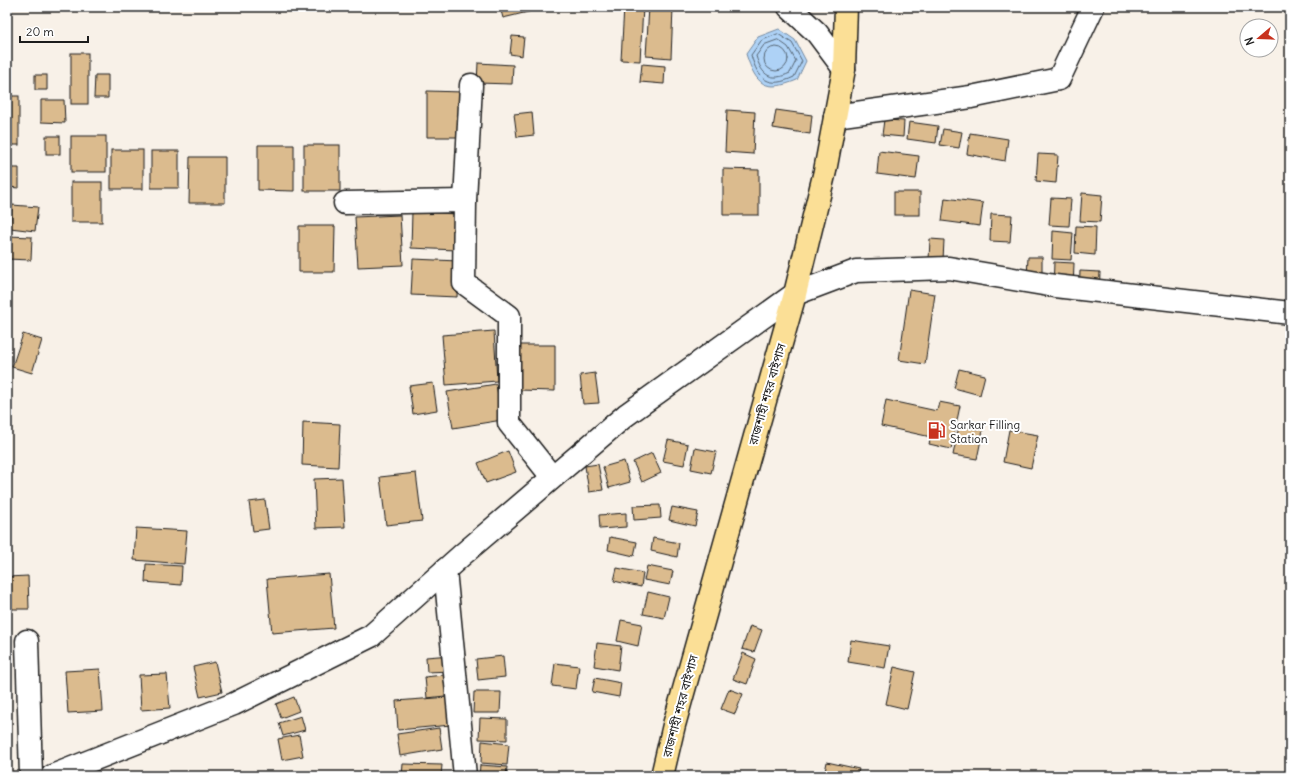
<svg xmlns="http://www.w3.org/2000/svg" width="1297" height="783" font-family="Delius,'Noto Sans Bengali',sans-serif">
<style>
.water{fill:#aed2f6;stroke:#74899f}
.lines{fill:none;stroke-linecap:round;stroke-linejoin:round}
.shore{stroke:#566573;stroke-width:1}
.building{fill:#dbbb8e;stroke:#1c1c1c}
.minor-casing{stroke:#1c1c1c;stroke-width:25}
.highway-casing{stroke:#1c1c1c;stroke-width:25}
.minor{stroke:#fff;stroke-width:22}
.highway{stroke:#fbdf96;stroke-width:22}
.labels{text-anchor:middle;dominant-baseline:central;stroke-width:4;stroke-linejoin:round;paint-order:stroke}
.street-label{font-size:12px;fill:#1c1c1c;stroke:#fff}
.poi-label{font-size:12px;fill:#1c1c1c;stroke:#fff;text-anchor:start}
</style>
<rect width="100%" height="100%" fill="#f8f1e8"/>
<filter id="ink" filterUnits="userSpaceOnUse"><feTurbulence type="fractalNoise" baseFrequency=".025" numOctaves="2"/><feDisplacementMap in="SourceGraphic" scale="8" xChannelSelector="R" yChannelSelector="G"/><feConvolveMatrix kernelMatrix="1 2 1 2 8 2 1 2 1" color-interpolation-filters="sRGB"/></filter>
<g filter="url(#ink)">
<path class="water" d="M779 29 795 40 806 61 797 80C765 93 756 85 746 54L758 37Z"/>
<g class="lines">
<g class="shore">
<path d="M778 34 792 43 802 61 794 77C769 89 758 80 751 55L761 41Z"/>
<path d="M778 40 788 47 796 61 790 73C771 82 762 76 756 56L764 45Z"/>
<circle cx="776" cy="59" r="12"/>
</g>
</g>
<g class="building">
<polygon points="500,7 531,7 532,11 503,18"/>
<polygon points="624,7 643,7 640,61 621,60"/>
<polygon points="649,7 673,8 671,58 646,56"/>
<polygon points="512,36 524,37 522,56 510,54"/>
<rect x="71" y="53" width="17" height="51"/>
<polygon points="478,63 513,65 512,84 477,83"/>
<polygon points="642,64 665,66 664,84 640,82"/>
<rect x="35" y="75" width="12" height="15"/>
<polygon points="95,75 108,75 108,98 94,98"/>
<polygon points="427,91 463,92 462,137 427,137"/>
<rect x="7" y="96" width="12" height="49"/>
<polygon points="41,100 64,100 65,123 41,122"/>
<polygon points="727,110 755,112 753,154 725,152"/>
<polygon points="776,110 812,115 810,134 773,128"/>
<polygon points="532,112 534,135 517,137 514,114"/>
<polygon points="884,120 904,121 903,137 882,135"/>
<polygon points="909,122 938,126 936,143 907,139"/>
<polygon points="943,129 962,132 959,148 940,145"/>
<polygon points="970,133 1008,139 1005,161 967,154"/>
<rect x="46" y="136" width="14" height="18"/>
<rect x="71" y="136" width="35" height="36"/>
<polygon points="258,145 294,145 294,191 258,190"/>
<rect x="304" y="145" width="36" height="46"/>
<rect x="111" y="150" width="32" height="39"/>
<rect x="151" y="151" width="28" height="37"/>
<polygon points="879,151 919,156 916,179 877,174"/>
<polygon points="1038,154 1058,155 1056,183 1036,181"/>
<polygon points="190,157 225,157 225,203 189,203"/>
<polygon points="7,168 19,168 19,188 7,187"/>
<polygon points="723,169 759,170 759,215 723,215"/>
<rect x="71" y="182" width="31" height="40"/>
<rect x="894" y="192" width="26" height="23"/>
<polygon points="1082,193 1102,195 1100,222 1080,221"/>
<polygon points="945,198 983,203 980,226 942,221"/>
<polygon points="1051,198 1071,199 1069,226 1049,225"/>
<polygon points="12,205 38,207 35,231 10,228"/>
<polygon points="412,212 458,214 456,250 411,248"/>
<polygon points="991,214 1012,215 1010,242 990,241"/>
<polygon points="400,215 403,265 358,267 355,217"/>
<polygon points="299,226 335,226 334,272 299,272"/>
<polygon points="1076,226 1096,227 1095,255 1075,253"/>
<polygon points="1053,231 1073,233 1071,260 1052,259"/>
<polygon points="8,236 32,237 31,260 7,259"/>
<polygon points="930,239 944,240 943,260 929,260"/>
<polygon points="1028,257 1042,257 1042,278 1027,278"/>
<polygon points="413,259 458,261 457,297 411,295"/>
<polygon points="1054,262 1074,263 1073,291 1053,289"/>
<polygon points="1080,271 1100,272 1099,299 1079,298"/>
<polygon points="909,290 935,294 925,364 899,360"/>
<polygon points="494,331 497,381 446,385 442,335"/>
<polygon points="23,334 42,340 32,373 12,367"/>
<polygon points="519,345 555,345 555,391 518,390"/>
<polygon points="959,369 985,375 980,395 954,388"/>
<polygon points="595,373 599,403 583,404 580,375"/>
<polygon points="433,383 437,410 413,414 409,386"/>
<polygon points="496,384 502,420 453,428 447,392"/>
<polygon points="886,400 937,411 939,402 960,406 951,449 929,444 931,437 881,426"/>
<polygon points="303,422 340,424 338,467 302,465"/>
<polygon points="959,426 983,430 977,459 953,455"/>
<polygon points="1009,430 1038,435 1031,468 1003,462"/>
<polygon points="668,440 688,444 684,465 663,461"/>
<polygon points="695,448 716,452 711,473 691,469"/>
<polygon points="508,451 516,472 486,483 478,463"/>
<polygon points="652,453 661,473 642,482 633,462"/>
<polygon points="624,461 630,482 609,488 603,467"/>
<polygon points="598,464 603,490 589,492 585,466"/>
<polygon points="416,473 422,521 386,525 380,477"/>
<polygon points="342,478 345,527 316,528 314,479"/>
<polygon points="265,500 269,529 253,531 249,502"/>
<polygon points="660,505 661,518 634,520 633,506"/>
<polygon points="672,507 698,512 695,526 669,520"/>
<polygon points="626,513 626,527 600,529 599,515"/>
<polygon points="136,528 187,531 184,564 134,560"/>
<polygon points="610,537 637,542 634,556 608,550"/>
<polygon points="653,538 679,543 677,557 651,551"/>
<polygon points="146,564 182,566 181,585 145,582"/>
<polygon points="647,566 673,571 670,585 644,580"/>
<polygon points="617,568 643,573 641,587 614,581"/>
<polygon points="329,574 334,628 272,633 267,579"/>
<polygon points="28,576 29,609 7,609 7,577"/>
<polygon points="648,592 669,597 664,618 643,614"/>
<polygon points="621,620 642,624 638,646 617,641"/>
<polygon points="750,626 762,630 754,652 742,649"/>
<polygon points="851,640 889,646 885,668 848,662"/>
<polygon points="597,643 621,646 618,670 594,666"/>
<polygon points="743,653 756,659 747,684 733,679"/>
<polygon points="451,655 451,671 427,672 426,657"/>
<polygon points="503,656 505,677 478,680 476,659"/>
<polygon points="215,662 222,692 200,697 193,667"/>
<polygon points="555,663 579,666 576,689 552,686"/>
<polygon points="894,667 915,672 907,709 886,704"/>
<polygon points="100,669 103,711 68,713 65,671"/>
<polygon points="167,674 170,708 141,710 139,675"/>
<polygon points="452,674 454,695 427,698 425,677"/>
<polygon points="595,678 621,683 619,697 592,692"/>
<polygon points="729,689 743,694 735,714 721,709"/>
<polygon points="474,692 501,692 500,713 473,713"/>
<polygon points="294,697 299,711 281,718 276,704"/>
<polygon points="449,697 451,725 398,730 396,701"/>
<polygon points="301,716 305,730 283,736 279,723"/>
<polygon points="480,718 507,719 507,740 479,739"/>
<polygon points="439,728 442,749 400,756 397,734"/>
<polygon points="299,735 303,756 282,760 278,739"/>
<polygon points="482,741 509,744 507,765 481,763"/>
<polygon points="827,762 859,769 857,776 824,776"/>
<polygon points="403,764 442,765 441,776 402,776"/>
<polygon points="480,765 507,767 506,776 479,776"/>
<polygon points="295,772 295,776 281,776"/>
</g>
<g class="lines">
<defs>
<g id="minor">
<polyline points="789,7 817,33 844,69"/>
<polyline points="835,116 971,97 1059,79 1093,7"/>
<polyline points="465,201 471,85"/>
<polyline points="345,203 465,201 464,283 509,316 509,423 552,477"/>
<polyline points="445,570 465,776"/>
<polyline points="27,641 31,776"/>
<polyline points="52,776 234,704 371,636 462,555 626,415 795,294 856,271 949,268 1055,286 1290,313"/>
</g>
<polyline id="highway" points="662,776 674,725 795,294 825,171 844,69 846,7"/>
</defs>
<use href="#minor" class="minor-casing"/>
<use href="#highway" class="highway-casing"/>
<use href="#minor" class="minor"/>
<use href="#highway" class="highway"/>
</g>
</g>
<defs>
<symbol id="fuel-bare" viewBox="-9 -9 18 18"><path d="M-5.5-6h7V0h2V4h1.3V-2.5L3-4.5l.8-.8L6-3V5H2.5V1h-1V6h-7ZM-4.2-4.7v3.2H.2V-4.7Z" fill="#c8321e" stroke="#fff" stroke-width="2.5" paint-order="stroke"/></symbol>
</defs>
<g fill-rule="evenodd">
<use href="#fuel-bare" x="924" y="418" width="25" height="25"/>
</g>
<g class="labels">
<g class="street-label">
<text transform="translate(767 394) rotate(-74)">রাজশাহী শহর বাইপাস</text>
<text transform="translate(680 706) rotate(-75)">রাজশাহী শহর বাইপাস</text>
</g>
<g class="poi-label">
<text x="950" y="424">Sarkar Filling<tspan x="950" dy="14">Station</tspan></text>
</g>
</g>
<rect width="1297" height="783" fill="none" stroke="#fff" stroke-width="24"/>
<rect x="12" y="12" width="1273" height="759" fill="none" stroke="#1c1c1c" stroke-width="1.5" filter="url(#ink)"/>
<g transform="translate(1259 38) rotate(251)"><circle r="19" fill="#ffffff" stroke="#a4a4a4"/>
<path d="M0-3L7 15L0 10L-7 15Z" fill="#c8321e"/>
<text y="-6" font-size="11" font-weight="bold" text-anchor="middle" fill="#1c1c1c">N</text>
</g>
<path d="M20 36v6h68v-6" fill="none" stroke="#1c1c1c" stroke-width="2"/>
<text x="26" y="36" font-size="12" fill="#1c1c1c" stroke="#ffffff" stroke-width="3" paint-order="stroke">20 m</text>
</svg>
